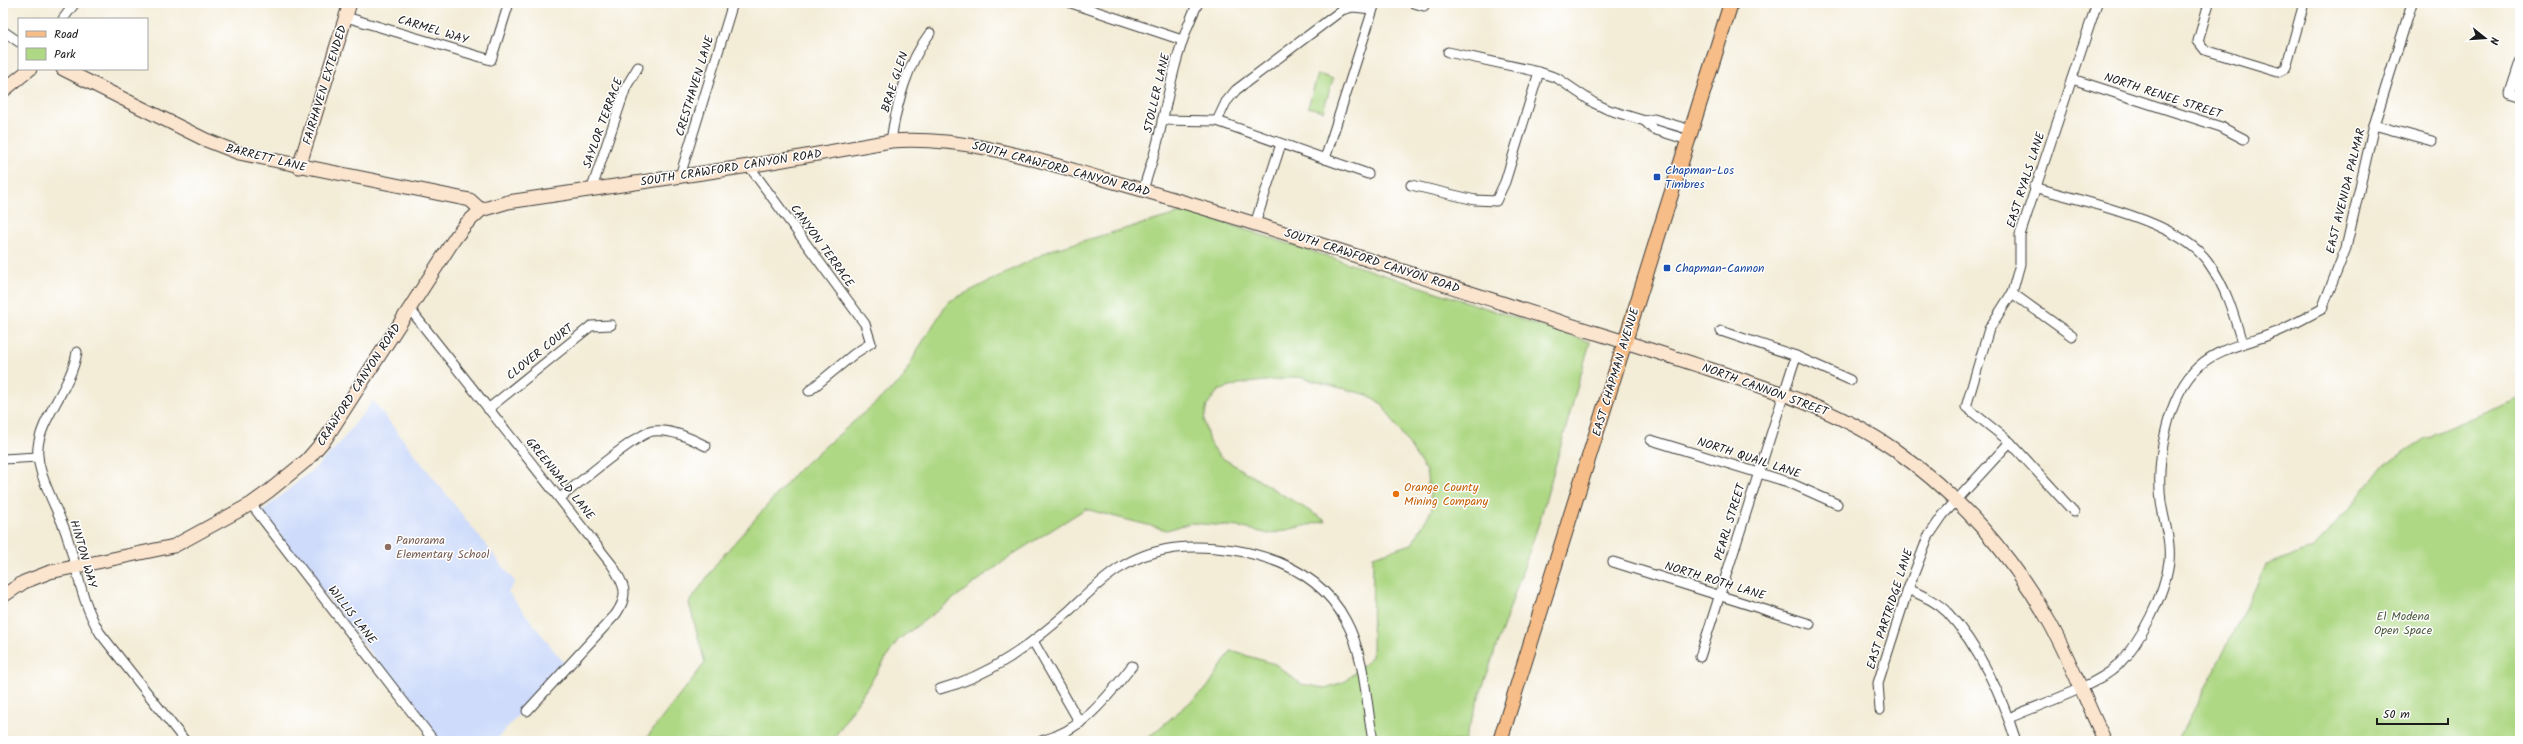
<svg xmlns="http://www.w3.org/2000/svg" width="2523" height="744" font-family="Kalam,sans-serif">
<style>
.built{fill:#cedbfa}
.green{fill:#aed884;stroke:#657a50}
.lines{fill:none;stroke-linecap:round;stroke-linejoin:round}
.street-casing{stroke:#3c3b38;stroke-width:11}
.secondary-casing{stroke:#3c3b38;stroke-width:15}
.primary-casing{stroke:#3c3b38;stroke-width:16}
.street{stroke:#fff;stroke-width:9}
.secondary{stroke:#fce5cf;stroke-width:13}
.primary{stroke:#f7bd88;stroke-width:14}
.transit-dot{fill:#1a4fb4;stroke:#fff;stroke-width:1.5}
.food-dot{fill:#e8710a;stroke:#fff;stroke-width:1.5}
.education-dot{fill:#8d6e63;stroke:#fff;stroke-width:1.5}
.labels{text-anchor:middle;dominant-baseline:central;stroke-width:3;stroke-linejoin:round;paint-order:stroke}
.street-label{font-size:12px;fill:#1c1c1c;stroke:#fff}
.transit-label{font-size:12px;fill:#164399;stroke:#fff;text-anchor:start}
.food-label{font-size:12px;fill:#c56008;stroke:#fff;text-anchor:start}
.education-label{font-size:12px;fill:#785e54;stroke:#fff;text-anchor:start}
.park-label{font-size:12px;fill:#4f5e40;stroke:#fff}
</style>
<rect width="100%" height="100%" fill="#fff"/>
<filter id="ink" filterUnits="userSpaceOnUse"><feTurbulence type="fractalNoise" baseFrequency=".025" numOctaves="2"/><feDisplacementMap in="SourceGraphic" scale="8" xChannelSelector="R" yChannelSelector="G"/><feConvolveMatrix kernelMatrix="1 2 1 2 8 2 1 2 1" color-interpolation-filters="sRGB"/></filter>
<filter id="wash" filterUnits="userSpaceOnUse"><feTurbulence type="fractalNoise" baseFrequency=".012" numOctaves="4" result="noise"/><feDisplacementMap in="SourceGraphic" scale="16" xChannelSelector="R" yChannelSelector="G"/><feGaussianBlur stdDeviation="0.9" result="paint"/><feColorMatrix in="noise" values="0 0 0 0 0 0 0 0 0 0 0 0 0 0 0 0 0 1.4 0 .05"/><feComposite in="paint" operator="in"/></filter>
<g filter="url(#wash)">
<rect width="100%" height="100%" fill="#f3ecd7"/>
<polygon class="built" points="373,401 515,582 508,592 565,664 495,741 439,741 261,512 317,466 339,444"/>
<g class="green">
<polygon points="1318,74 1333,79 1323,111 1308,107"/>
<polygon points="1188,211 1590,342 1540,520 1464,741 1144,741 1207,688 1231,651 1275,664 1301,684 1325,688 1344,682 1372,657 1373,556 1412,544 1432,509 1426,471 1382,404 1368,395 1299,377 1239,384 1218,391 1207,405 1204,421 1209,442 1219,456 1326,521 1269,534 1240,527 1191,523 1167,530 1085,509 1015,553 898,640 832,741 644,741 705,663 689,603 720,559 799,469 902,380 918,349 948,302 1051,250"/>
<polygon points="2520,398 2520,741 2177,741 2210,680 2266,565 2312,549 2350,508 2381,467 2426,438 2432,437 2434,434"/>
</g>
</g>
<g filter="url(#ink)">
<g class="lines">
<defs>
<g id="street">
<polyline points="1071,3 1182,40"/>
<polyline points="1414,3 1424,6"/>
<polyline points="2209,3 2198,41 2205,50 2278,72 2286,68 2304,3"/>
<polyline points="346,17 491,60 509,3"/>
<polyline points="63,19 75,3"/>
<polyline points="3,31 19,42"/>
<polyline points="1448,52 1539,72 1557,78 1594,103 1609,110 1645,121 1654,119 1691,130"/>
<polyline points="2520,62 2510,93 2520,96"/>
<polyline points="2072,79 2221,127 2244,139"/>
<polyline points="1162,120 1217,121 1368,174"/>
<polyline points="1217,121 1226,102 1236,90 1342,10 1353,7 1372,9"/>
<polyline points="1645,121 1653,129 1688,140"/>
<polyline points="2374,125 2432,141"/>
<path d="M891 141C896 105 908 62 930 33"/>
<polyline points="1325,159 1375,3"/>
<polyline points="749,166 865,324 871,343 854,354 809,391"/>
<polyline points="680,176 733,3"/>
<polyline points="1411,185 1475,200 1496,201 1505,182 1539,72"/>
<path d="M2034 187C2083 202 2178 220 2208 262 2226 287 2234 315 2242 343"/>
<polyline points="592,188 626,87 638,67"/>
<path d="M1143 190C1148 173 1154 157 1158 140 1169 93 1176 47 1198 3"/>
<polyline points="1255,224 1281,144"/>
<polyline points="2012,293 2072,336"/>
<path d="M409 308 612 565C624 584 630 594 616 614L527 711"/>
<polyline points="1721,331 1796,356 1850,380"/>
<path d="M77 352C71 388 41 417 38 447 35 472 58 509 66 533 77 567 81 602 100 633L185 741"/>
<polyline points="488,409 591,326 611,325"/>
<polyline points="1651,440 1788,482 1837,504"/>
<polyline points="3,459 38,457"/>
<path d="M560 498C577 485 637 433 653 431 672 429 690 438 706 446"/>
<polyline points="251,504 434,741"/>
<polyline points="2074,512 2010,442 1966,407 1989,329 2012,293 2020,264 2020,235 2097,3"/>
<polyline points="1613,562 1810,624"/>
<path d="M1908 589C1921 595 1936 601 1947 612 1979 646 2002 697 2016 741"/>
<polyline points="1033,641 1080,723"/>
<polyline points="1700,657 1796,356"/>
<path d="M940 689C990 676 1032 644 1070 610 1085 596 1101 580 1118 569 1154 545 1192 544 1234 550 1281 558 1323 577 1346 621 1365 656 1366 702 1373 741"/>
<polyline points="1880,710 1878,683 1908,589 1928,537 1943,515 2010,442"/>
<path d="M2009 718C2038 705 2095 687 2117 666 2141 642 2165 594 2169 561 2171 540 2164 522 2161 502 2156 461 2167 395 2199 366 2221 346 2252 343 2279 331 2293 325 2308 316 2322 309L2346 248 2374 125 2412 3"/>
<path d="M1041 741C1083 730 1106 699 1132 666"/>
</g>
<g id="secondary">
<polyline points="63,69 206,140 239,153 470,200 481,210"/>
<polyline points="3,91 30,69"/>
<polyline points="299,167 350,3"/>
<path d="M3 596 24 582 50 572 174 546 251 504 269 491 307 460 326 438 455 238 466 224 481 210 508 202 749 166 891 141C966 136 1037 160 1107 180 1240 217 1371 261 1502 303 1568 325 1634 344 1700 366 1768 388 1836 409 1895 450 1959 495 2013 556 2051 625 2071 662 2086 702 2105 741"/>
</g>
<polyline id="primary" points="1500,741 1731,3"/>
</defs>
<use href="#street" class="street-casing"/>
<use href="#secondary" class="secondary-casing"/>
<use href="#primary" class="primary-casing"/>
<use href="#street" class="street"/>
<use href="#secondary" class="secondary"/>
<use href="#primary" class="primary"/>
</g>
</g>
<g class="transit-dot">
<rect x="1653" y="173" width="8" height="8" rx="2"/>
<rect x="1663" y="264" width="8" height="8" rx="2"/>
</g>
<circle class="food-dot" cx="1396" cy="494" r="4"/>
<circle class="education-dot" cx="388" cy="547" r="4"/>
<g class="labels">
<g class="street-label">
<text transform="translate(433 30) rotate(17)">CARMEL WAY</text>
<text transform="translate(895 82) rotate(-72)">BRAE GLEN</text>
<text transform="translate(325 85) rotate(-73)">FAIRHAVEN EXTENDED</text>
<text transform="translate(695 86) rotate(-73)">CRESTHAVEN LANE</text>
<text transform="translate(1157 93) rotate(-77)">STOLLER LANE</text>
<text transform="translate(2163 96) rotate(18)">NORTH RENEE STREET</text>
<text transform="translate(603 123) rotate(-70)">SAYLOR TERRACE</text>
<text transform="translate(266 158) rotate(14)">BARRETT LANE</text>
<text transform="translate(731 168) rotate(-9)">SOUTH CRAWFORD CANYON ROAD</text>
<text transform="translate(1061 169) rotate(15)">SOUTH CRAWFORD CANYON ROAD</text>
<text transform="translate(2026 180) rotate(-72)">EAST RYALS LANE</text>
<text transform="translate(2346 191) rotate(-76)">EAST AVENIDA PALMAR</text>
<text transform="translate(822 246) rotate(54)">CANYON TERRACE</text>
<text transform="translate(1372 261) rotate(18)">SOUTH CRAWFORD CANYON ROAD</text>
<text transform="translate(540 352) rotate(-39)">CLOVER COURT</text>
<text transform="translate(1616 372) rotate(-73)">EAST CHAPMAN AVENUE</text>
<text transform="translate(359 385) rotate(-57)">CRAWFORD CANYON ROAD</text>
<text transform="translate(1765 390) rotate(20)">NORTH CANNON STREET</text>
<text transform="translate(1749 458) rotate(18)">NORTH QUAIL LANE</text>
<text transform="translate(560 479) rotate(51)">GREENWALD LANE</text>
<text transform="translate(1730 522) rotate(-73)">PEARL STREET</text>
<text transform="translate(83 554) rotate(74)">HINTON WAY</text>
<text transform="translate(1715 581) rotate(17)">NORTH ROTH LANE</text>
<text transform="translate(1890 609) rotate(-72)">EAST PARTRIDGE LANE</text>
<text transform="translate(352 615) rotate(52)">WILLIS LANE</text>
</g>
<g class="transit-label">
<text x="1665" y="170">Chapman-Los<tspan x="1665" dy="14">Timbres</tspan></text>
<text x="1675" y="268">Chapman-Cannon</text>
</g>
<g class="food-label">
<text x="1404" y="487">Orange County<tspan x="1404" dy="14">Mining Company</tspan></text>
</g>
<g class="education-label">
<text x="396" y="540">Panorama<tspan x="396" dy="14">Elementary School</tspan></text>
</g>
<g class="park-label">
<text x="2403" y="616">El Modena<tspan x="2403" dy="14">Open Space</tspan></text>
</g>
</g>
<rect width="2523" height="744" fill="none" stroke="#fff" stroke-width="16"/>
<rect x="18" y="18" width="130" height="52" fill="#ffffff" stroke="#a4a4a4"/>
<rect x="26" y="31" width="20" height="6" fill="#f7bd88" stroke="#a4a4a4"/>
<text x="54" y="38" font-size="12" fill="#1c1c1c">Road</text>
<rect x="26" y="48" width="20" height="12" fill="#aed884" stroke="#a4a4a4"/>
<text x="54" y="58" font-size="12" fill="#1c1c1c">Park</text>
<g transform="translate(2485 38) rotate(107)" stroke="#ffffff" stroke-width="3" paint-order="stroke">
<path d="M0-3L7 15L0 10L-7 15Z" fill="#1c1c1c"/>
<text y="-6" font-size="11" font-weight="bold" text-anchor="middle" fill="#1c1c1c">N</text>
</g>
<path d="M2377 718v6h71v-6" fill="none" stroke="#1c1c1c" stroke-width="2"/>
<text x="2383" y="718" font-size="12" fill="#1c1c1c" stroke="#ffffff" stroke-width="3" paint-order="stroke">50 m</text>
</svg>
